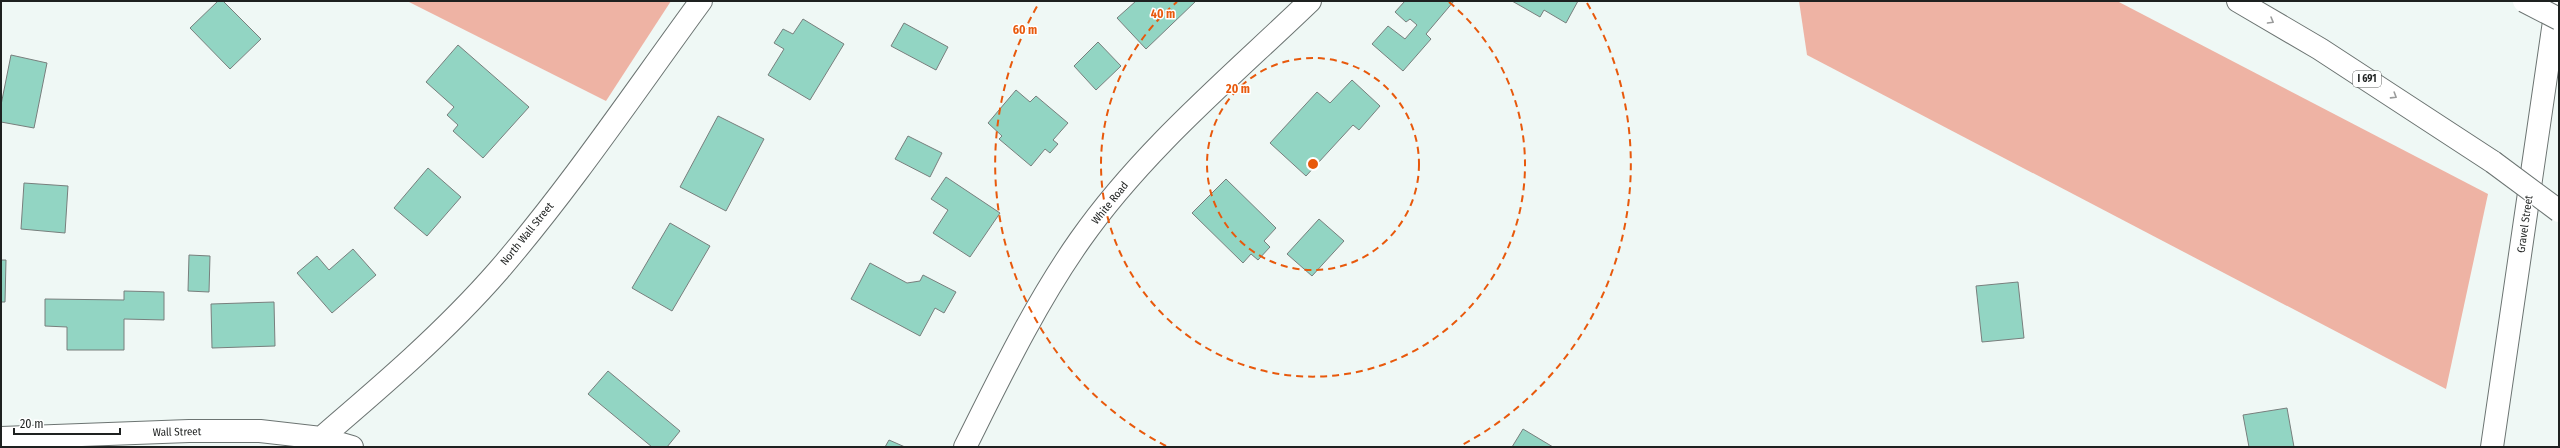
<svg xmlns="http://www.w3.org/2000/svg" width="2560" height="448" font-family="'Fira Sans Condensed',sans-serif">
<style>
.forest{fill:#eeb3a4}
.building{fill:#92d5c3;stroke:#787f7d}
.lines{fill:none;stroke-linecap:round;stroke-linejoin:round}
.street-casing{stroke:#6c7472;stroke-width:24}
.secondary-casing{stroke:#6c7472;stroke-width:24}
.highway-casing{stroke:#6c7472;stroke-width:24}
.street{stroke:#fff;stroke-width:22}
.secondary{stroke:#fff;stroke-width:22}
.highway{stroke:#fff;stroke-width:22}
.highway-bridge-casing{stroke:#6c7472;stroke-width:24;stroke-linecap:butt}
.highway-bridge{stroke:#fff;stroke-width:22}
.oneway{stroke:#9a9b9b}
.ring{fill:none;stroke:#e8590c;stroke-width:2;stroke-dasharray:7 5}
.labels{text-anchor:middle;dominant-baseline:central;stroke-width:3;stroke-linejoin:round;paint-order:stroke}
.shield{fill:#fff;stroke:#626463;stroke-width:1}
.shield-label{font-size:10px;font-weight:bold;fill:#1e2120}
.street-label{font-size:11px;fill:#1e2120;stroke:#fff}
.centre{fill:#e8590c;stroke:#fff;stroke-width:2}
.ring-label{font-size:12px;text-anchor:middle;font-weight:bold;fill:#e8590c;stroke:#fff;stroke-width:3;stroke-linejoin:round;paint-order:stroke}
</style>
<rect width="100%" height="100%" fill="#eff8f5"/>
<g class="forest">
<polygon points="407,1 671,1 606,101"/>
<polygon points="1799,1 2117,1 2488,194 2446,389 1807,55"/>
</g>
<g class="building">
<polygon points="218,1 223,1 261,39 230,69 190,28"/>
<polygon points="1136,1 1196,1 1146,49 1117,18"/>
<polygon points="1405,1 1454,1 1426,34 1431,39 1403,71 1372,44 1388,26 1405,39 1417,25 1410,19 1406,22 1395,12"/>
<polygon points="1512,1 1578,1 1566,23 1544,10 1540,17"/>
<polygon points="803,19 844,44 810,100 768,75 784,49 774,43 783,29 793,34"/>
<polygon points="904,23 948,47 936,70 891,46"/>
<polygon points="1098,42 1121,66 1096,90 1074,66"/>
<polygon points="458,45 529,107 483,158 453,131 458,125 447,115 454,107 426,82"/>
<polygon points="11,55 47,63 34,128 1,122 1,105"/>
<polygon points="1352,80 1380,106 1359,130 1353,125 1306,176 1270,143 1317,92 1330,103"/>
<polygon points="1016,90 1030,102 1036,96 1068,123 1053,140 1058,144 1050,153 1045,149 1031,166 999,139 1002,136 988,123"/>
<polygon points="718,116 764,139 726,211 680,187"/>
<polygon points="908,136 942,153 930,177 895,159"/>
<polygon points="428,168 461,197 427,236 394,208"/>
<polygon points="946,177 1000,213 970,257 933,233 948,210 931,199"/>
<polygon points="1226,179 1276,228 1264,241 1270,247 1258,260 1251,254 1243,263 1192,213"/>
<polygon points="24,183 68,186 65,233 21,229"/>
<polygon points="1319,219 1344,241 1312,276 1287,254"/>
<polygon points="670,223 710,246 672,311 632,288"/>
<polygon points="353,249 376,275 332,313 297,273 317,256 329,270"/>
<polygon points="189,255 210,256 209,292 188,291"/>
<polygon points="1,260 6,260 5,302 1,302"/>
<polygon points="870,263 907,283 920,281 923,275 956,292 944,313 935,308 920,336 851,299"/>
<polygon points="2018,282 2024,338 1982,342 1976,286"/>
<polygon points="124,291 164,292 164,320 124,319 124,350 67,350 67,327 45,326 45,299 124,300"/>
<polygon points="274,302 275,346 212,348 211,304"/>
<polygon points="608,371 680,431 667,447 652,447 588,394"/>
<polygon points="2287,408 2294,447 2249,447 2243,415"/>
<polygon points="1523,429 1553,447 1512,447"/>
<polygon points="889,440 905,447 885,447"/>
</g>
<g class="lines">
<defs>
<g id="street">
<polyline points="318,447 321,438 352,447"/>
<path d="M965 447C1000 377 1035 304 1080 240 1143 150 1231 77 1310 1"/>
</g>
<g id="secondary">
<path d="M1 438 189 431H260L321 438C383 385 445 332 499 270 572 185 635 91 701 1"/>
<polyline points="2492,447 2557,1"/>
</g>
<polyline id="highway" points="2238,1 2320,49 2493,162"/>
</defs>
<use href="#street" class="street-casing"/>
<use href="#secondary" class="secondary-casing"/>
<use href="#highway" class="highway-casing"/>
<use href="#street" class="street"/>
<use href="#secondary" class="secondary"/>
<use href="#highway" class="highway"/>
<defs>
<g id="highway-bridge">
<polyline points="2524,1 2559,19"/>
<polyline points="2493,162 2559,211"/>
</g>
</defs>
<use href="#highway-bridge" class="highway-bridge-casing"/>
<use href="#highway-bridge" class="highway-bridge"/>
</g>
<defs><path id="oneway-chevron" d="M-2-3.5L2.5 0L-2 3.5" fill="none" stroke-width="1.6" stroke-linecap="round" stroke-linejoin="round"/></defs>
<g class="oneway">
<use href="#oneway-chevron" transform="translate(2271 21) rotate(30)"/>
<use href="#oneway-chevron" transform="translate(2394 96) rotate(32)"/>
</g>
<g class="ring">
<circle cx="1313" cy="164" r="106"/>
<path d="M1449 2A212 212 0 1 1 1177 2"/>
<path d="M1166 446A318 318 0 0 1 1039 3M1587 3A318 318 0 0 1 1460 446"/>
</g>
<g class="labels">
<rect class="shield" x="2353" y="71" width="28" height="16" rx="3"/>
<g class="shield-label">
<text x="2367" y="79">I 691</text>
</g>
<g class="street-label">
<text transform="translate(1110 203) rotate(-51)">White Road</text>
<text transform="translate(2525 224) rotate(-82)">Gravel Street</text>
<text transform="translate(527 234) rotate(-51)">North Wall Street</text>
<text transform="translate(177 432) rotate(-1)">Wall Street</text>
</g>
</g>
<circle cx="1313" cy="164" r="6" class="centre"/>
<g class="ring-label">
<text x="1163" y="18">40 m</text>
<text x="1025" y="34">60 m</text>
<text x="1238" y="93">20 m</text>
</g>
<rect width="2560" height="448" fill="none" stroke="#1e2120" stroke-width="4"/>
<path d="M14 428v6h106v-6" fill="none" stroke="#1e2120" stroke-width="2"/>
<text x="20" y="428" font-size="12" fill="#1e2120" stroke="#ffffff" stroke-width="3" paint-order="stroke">20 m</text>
</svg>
